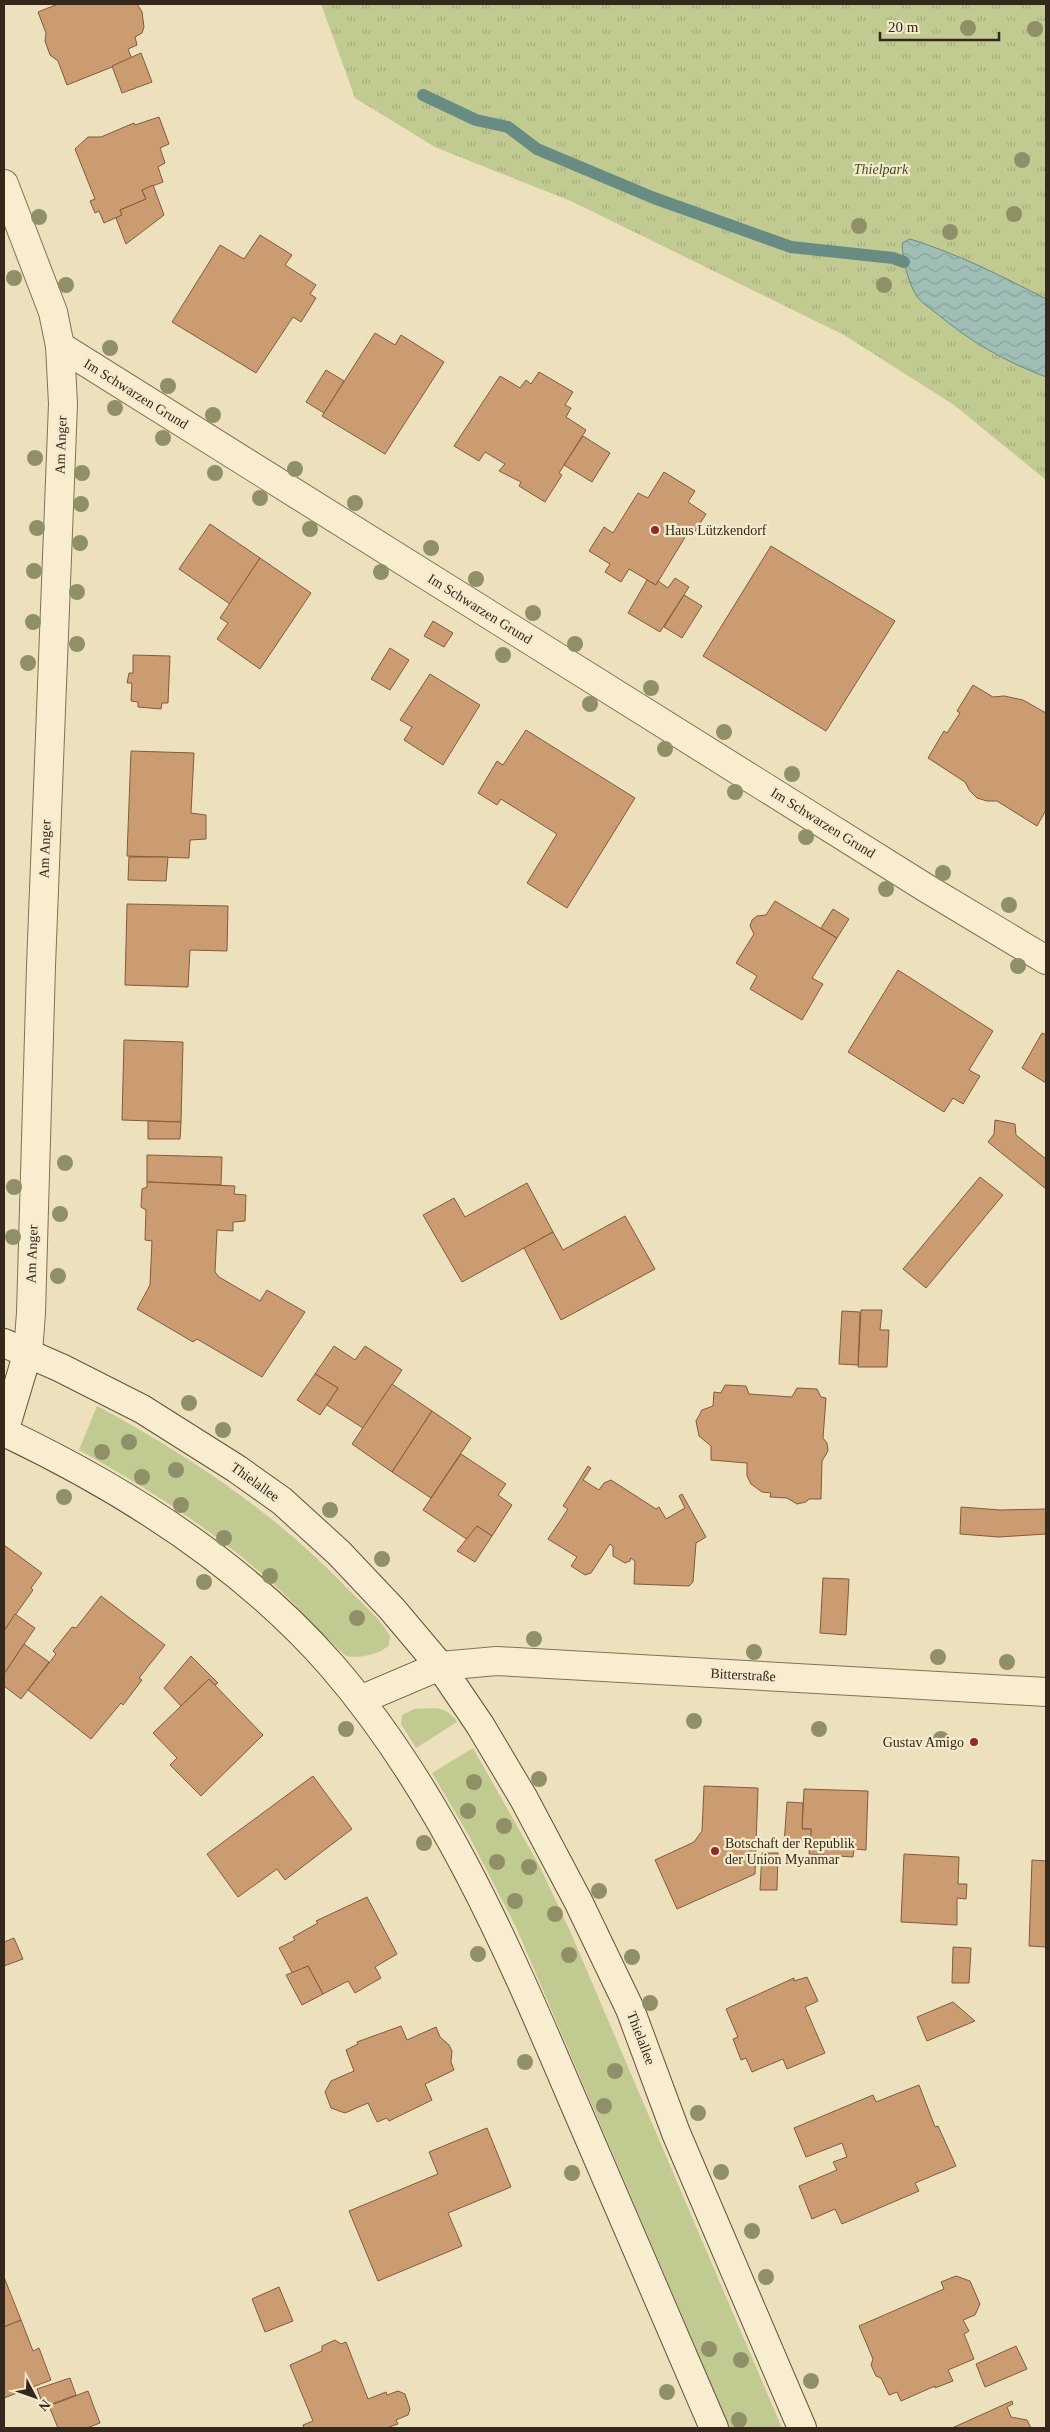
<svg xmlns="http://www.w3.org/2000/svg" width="1050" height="2432" font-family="Georgia,serif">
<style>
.grass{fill:#c1ca91}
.park{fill:url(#park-tufts)}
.water{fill:url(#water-waves);stroke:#688b84}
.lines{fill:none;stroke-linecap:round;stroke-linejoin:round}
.stream{stroke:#688b84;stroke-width:12}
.building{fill:#cb9b72;stroke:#835b3c}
.minor-casing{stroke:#847056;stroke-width:30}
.secondary-casing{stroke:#65513a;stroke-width:30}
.minor{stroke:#f8edcf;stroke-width:28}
.secondary{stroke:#f8edcf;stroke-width:28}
.tree{fill:#8f9067}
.poi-dot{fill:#922a27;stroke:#f4eacc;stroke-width:2}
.labels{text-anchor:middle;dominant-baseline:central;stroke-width:4.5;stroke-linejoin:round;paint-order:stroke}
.park-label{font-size:14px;font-style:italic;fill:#424f22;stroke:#f4eacc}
.street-label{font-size:14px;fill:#33281b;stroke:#f4eacc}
.poi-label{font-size:14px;fill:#33281b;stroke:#f4eacc;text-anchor:start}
</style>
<defs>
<pattern id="park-tufts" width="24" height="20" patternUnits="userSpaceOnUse" patternTransform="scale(1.25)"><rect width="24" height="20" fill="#c1ca91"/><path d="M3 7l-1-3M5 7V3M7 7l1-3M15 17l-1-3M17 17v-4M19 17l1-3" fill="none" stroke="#a6ae7c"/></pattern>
<pattern id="water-waves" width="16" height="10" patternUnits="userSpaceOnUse" patternTransform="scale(1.25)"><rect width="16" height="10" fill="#a0beb6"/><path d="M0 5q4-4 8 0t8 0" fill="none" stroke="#8aa39c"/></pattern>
</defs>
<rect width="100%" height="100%" fill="#ede0bc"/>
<g class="grass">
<path d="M97 1406C188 1455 274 1512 346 1587 361 1603 379 1617 390 1636L389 1645C381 1654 359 1659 346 1656 319 1632 295 1603 268 1579 210 1528 146 1487 79 1450Z"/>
<path d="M414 1709C434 1709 445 1704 457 1722L416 1748 401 1724 402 1715Z"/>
<polygon points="473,1748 539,1865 570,1931 782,2428 730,2428 516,1927 468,1834 432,1773"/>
</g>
<polygon class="park" points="321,4 1046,4 1046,480 954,405 844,335 573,202 435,147 355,98"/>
<path class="water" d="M910 239C958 254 1002 276 1046 299V377C1004 361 971 342 936 313 930 308 920 302 916 295 907 279 903 261 902 243Z"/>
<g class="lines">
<polyline class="stream" points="423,95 476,120 508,127 537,149 654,198 791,247 893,258 904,262"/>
</g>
<g class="building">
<polygon points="58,4 137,4 142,12 144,27 142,33 135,37 137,45 128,49 132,59 67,85 58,61 50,55 45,41 46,33 38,12"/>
<polygon points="141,53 152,82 122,93 112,66"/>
<polygon points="159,117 169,144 160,148 165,163 158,167 163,182 142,190 146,199 120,210 122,215 104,223 99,211 95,213 90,201 95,199 75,149 88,137 101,137 134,123 135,125"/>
<polygon points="153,185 164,215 126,244 116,218 122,215 120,210 146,199 142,190"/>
<polygon points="260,235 292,255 285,265 316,285 310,294 316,298 301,322 293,317 256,373 172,322 220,245 244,259"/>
<polygon points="375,333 395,345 401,335 444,362 385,454 322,416"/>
<polygon points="326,370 344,381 324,413 306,402"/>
<polygon points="539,372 573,392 565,405 571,408 566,417 586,430 559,473 562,475 545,502 519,486 521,482 499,471 505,464 485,452 479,461 454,446 500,376 520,388 526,380 531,384"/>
<polygon points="583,436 610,453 592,482 564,465"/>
<polygon points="664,472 695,491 688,502 706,514 692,536 687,534 656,585 629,569 621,582 605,572 610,564 589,551 604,527 613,533 638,493 648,498"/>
<polygon points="210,524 260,558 230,604 179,569"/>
<polygon points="771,546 895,621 826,731 703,656"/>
<polygon points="260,558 311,593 260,669 217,639 228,623 220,618"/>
<polygon points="675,578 689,587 660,632 628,613 647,580 656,585 658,581 668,588"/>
<polygon points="684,595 702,606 682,638 664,627"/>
<polygon points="433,621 453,633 444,647 424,636"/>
<polygon points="390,648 409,660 390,690 371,679"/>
<polygon points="133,655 170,656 168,703 162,703 161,709 138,707 138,702 131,701 132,683 127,683 129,673 133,673"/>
<polygon points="430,674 480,705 443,765 404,740 412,727 400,720"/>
<polygon points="973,685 993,697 1004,696 1023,700 1046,713 1046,810 1037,826 997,801 987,801 977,798 970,791 965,782 928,758 944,731 947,733 960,713 957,711"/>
<polygon points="526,730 635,798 567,908 527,883 557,834 501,799 497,805 478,793 497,761 503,765"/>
<polygon points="131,751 194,753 191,813 206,815 206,839 190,840 189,858 127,856"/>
<polygon points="129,857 168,857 166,881 128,880"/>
<polygon points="775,901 837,938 812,978 823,984 802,1020 750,989 757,976 736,963 754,934 750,926 752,920 757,916 766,915"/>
<polygon points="127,904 228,906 227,951 190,950 188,987 125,985"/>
<polygon points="833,909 849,919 837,938 821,928"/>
<polygon points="898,970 993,1031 969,1070 980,1076 963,1104 953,1098 944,1112 848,1052"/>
<polygon points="1042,1033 1046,1035 1046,1083 1022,1068"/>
<polygon points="124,1040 183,1042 181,1122 122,1120"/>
<polygon points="995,1120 1015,1124 1016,1135 1046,1159 1046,1189 988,1142 994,1134"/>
<polygon points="148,1121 181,1122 180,1139 148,1139"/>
<polygon points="147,1155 222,1157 221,1185 147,1182"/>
<polygon points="980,1177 1003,1195 926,1288 903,1269"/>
<polygon points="147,1182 235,1186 234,1194 246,1195 245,1221 233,1222 233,1231 217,1230 215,1272 219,1277 260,1301 267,1290 305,1312 262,1377 197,1339 193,1342 137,1309 150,1285 152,1241 145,1240 146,1210 141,1207 142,1189 147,1187"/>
<polygon points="527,1183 553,1232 462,1282 423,1215 454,1198 465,1217"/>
<polygon points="625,1216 655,1269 561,1320 524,1248 553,1232 563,1250"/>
<polygon points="861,1310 882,1310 880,1330 889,1330 887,1367 858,1367"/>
<polygon points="842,1311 860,1312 858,1365 839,1364"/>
<polygon points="334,1346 355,1360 365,1346 402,1370 363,1428 327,1405 338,1388 315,1374"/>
<polygon points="315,1374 338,1388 320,1415 297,1400"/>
<polygon points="392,1384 432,1411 392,1472 352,1444"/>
<polygon points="725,1385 746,1386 749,1394 792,1397 797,1388 817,1389 821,1397 826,1398 823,1438 827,1443 828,1451 822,1461 821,1499 809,1499 806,1502 797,1504 787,1498 770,1497 771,1493 762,1492 751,1484 747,1476 747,1463 711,1460 711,1446 699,1436 696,1421 702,1410 713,1406 714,1392 721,1393"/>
<polygon points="432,1411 471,1438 431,1498 392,1472"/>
<polygon points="461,1454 506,1484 498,1495 512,1505 492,1536 477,1526 468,1540 423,1510"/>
<polygon points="588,1466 591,1468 583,1480 599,1490 604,1483 611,1480 656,1509 659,1507 666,1519 685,1508 679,1496 682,1494 706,1537 696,1543 693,1582 689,1586 634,1584 635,1561 631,1558 630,1561 625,1563 613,1556 613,1547 610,1544 591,1573 585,1575 571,1566 577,1557 548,1539 568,1509 563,1506"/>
<polygon points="961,1507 1000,1510 1046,1509 1046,1534 999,1537 960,1534"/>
<polygon points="477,1526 492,1536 475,1562 457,1551"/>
<polygon points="4,1545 42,1573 31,1588 33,1590 4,1631"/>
<polygon points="823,1578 849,1579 846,1635 820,1633"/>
<polygon points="101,1596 165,1645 139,1678 142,1680 123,1705 121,1703 91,1739 28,1690 56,1654 53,1651 72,1627 76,1628"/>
<polygon points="15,1614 35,1628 4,1674 4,1631"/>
<polygon points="24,1644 49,1662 21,1699 4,1686 4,1674"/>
<polygon points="191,1656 218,1683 215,1685 209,1679 181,1706 164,1688"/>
<polygon points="209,1679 263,1735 201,1796 170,1765 177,1758 153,1733"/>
<polygon points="313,1776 352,1829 285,1880 277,1869 238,1897 207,1854"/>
<polygon points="704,1786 758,1788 755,1874 677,1909 655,1860 694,1842 702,1831"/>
<polygon points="804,1789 868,1791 866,1850 854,1849 853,1857 809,1854 811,1829 802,1829"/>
<polygon points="787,1802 803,1803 802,1829 811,1829 811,1838 784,1844"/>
<polygon points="762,1853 778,1853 777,1890 760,1890"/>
<polygon points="904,1854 959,1857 958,1884 967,1884 966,1899 957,1898 957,1925 901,1922"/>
<polygon points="1032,1860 1046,1861 1046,1947 1029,1946"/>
<polygon points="367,1897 397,1954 375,1967 381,1978 355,1993 348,1981 323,1994 308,1966 293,1974 279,1948 295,1940 293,1937 318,1923 316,1921"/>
<polygon points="14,1938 23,1959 4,1966 4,1942"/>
<polygon points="953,1947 971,1948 969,1983 952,1983"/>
<polygon points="308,1966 323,1994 302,2005 286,1975"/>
<polygon points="807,1977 818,2001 805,2007 825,2053 787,2069 783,2059 752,2072 746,2058 741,2060 733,2039 738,2037 726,2009 794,1978 794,1981"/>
<polygon points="953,2002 975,2021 927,2041 917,2017"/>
<polygon points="401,2026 407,2040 436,2027 440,2037 449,2045 452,2051 451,2062 454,2070 425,2084 432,2100 389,2121 387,2118 377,2122 368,2103 345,2113 331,2108 325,2092 331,2081 354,2071 346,2050 358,2044 357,2042"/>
<polygon points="919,2085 935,2127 938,2126 956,2166 915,2183 919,2191 842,2224 835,2209 812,2219 799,2186 837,2170 833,2162 847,2157 842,2143 806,2157 794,2128 873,2095 876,2102"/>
<polygon points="487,2128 511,2187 448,2213 462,2246 378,2281 349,2211 438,2174 429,2152"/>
<polygon points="956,2276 970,2281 980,2304 975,2315 963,2320 969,2331 964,2334 974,2359 948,2370 953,2381 935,2388 935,2386 901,2401 897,2392 889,2395 881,2378 876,2376 871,2365 873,2359 859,2326 944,2289 941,2282"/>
<polygon points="4,2277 21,2320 4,2327"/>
<polygon points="279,2287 293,2321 265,2332 252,2299"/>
<polygon points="21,2320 33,2351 39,2348 51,2380 4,2398 4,2327"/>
<polygon points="335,2340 341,2344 346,2342 368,2399 386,2392 387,2395 398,2391 405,2394 410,2409 408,2415 396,2420 398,2424 386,2428 304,2428 303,2425 313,2421 290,2365 322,2351 322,2346"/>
<polygon points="1016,2346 1027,2369 985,2387 976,2364"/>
<polygon points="70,2378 76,2395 44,2407 37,2389"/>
<polygon points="88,2391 100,2423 87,2428 58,2428 49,2406"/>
<polygon points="1012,2401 1013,2404 1007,2407 1011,2417 1027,2420 1031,2428 952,2428"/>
</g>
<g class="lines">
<defs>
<g id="minor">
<polyline points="4,184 53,312 60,346 63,404 41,966 31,1313 28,1352"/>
<polyline points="60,346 926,888 1046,960"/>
<polyline points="440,1666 497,1661 1046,1692"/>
</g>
<g id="secondary">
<polyline points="4,1343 61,1368 142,1409 237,1469 282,1501 339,1553 392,1609 440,1666 480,1725 524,1799 578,1901 630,2009 676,2133 802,2428"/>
<path d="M4 1432C124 1489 244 1565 332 1666 440 1791 507 1946 571 2096 619 2207 666 2318 714 2428"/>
<polyline points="4,1432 28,1352"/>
<polyline points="360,1700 440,1666"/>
</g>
</defs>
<use href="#minor" class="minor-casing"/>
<use href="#secondary" class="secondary-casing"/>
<use href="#minor" class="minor"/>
<use href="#secondary" class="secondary"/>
</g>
<g class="tree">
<circle cx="968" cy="28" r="8"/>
<circle cx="1035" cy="29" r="8"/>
<circle cx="1022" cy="160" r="8"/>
<circle cx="1014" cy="214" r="8"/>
<circle cx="39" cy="217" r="8"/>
<circle cx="859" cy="226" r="8"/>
<circle cx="950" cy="232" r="8"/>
<circle cx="14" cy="278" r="8"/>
<circle cx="66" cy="285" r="8"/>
<circle cx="884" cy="285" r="8"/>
<circle cx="110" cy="348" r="8"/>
<circle cx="168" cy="386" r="8"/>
<circle cx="115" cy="408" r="8"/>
<circle cx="213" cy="415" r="8"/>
<circle cx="163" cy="438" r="8"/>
<circle cx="35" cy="458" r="8"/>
<circle cx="295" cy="469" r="8"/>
<circle cx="82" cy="473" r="8"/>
<circle cx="215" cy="473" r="8"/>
<circle cx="260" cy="498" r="8"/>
<circle cx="355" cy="503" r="8"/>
<circle cx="81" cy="504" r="8"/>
<circle cx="37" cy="528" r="8"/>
<circle cx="310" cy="529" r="8"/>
<circle cx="80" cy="543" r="8"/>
<circle cx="431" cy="548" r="8"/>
<circle cx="34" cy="571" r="8"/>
<circle cx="381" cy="572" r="8"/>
<circle cx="476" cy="579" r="8"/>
<circle cx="77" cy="592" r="8"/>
<circle cx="533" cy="613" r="8"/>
<circle cx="33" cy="622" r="8"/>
<circle cx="77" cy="644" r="8"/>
<circle cx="575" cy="644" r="8"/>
<circle cx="503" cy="655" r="8"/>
<circle cx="28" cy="663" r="8"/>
<circle cx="651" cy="688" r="8"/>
<circle cx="590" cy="704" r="8"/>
<circle cx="724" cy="732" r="8"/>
<circle cx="665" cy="749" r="8"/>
<circle cx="792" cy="774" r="8"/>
<circle cx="735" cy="792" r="8"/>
<circle cx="806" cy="837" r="8"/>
<circle cx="943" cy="873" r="8"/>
<circle cx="886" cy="889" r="8"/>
<circle cx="1009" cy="905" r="8"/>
<circle cx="1018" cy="966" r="8"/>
<circle cx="65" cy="1163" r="8"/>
<circle cx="14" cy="1187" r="8"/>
<circle cx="60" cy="1214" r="8"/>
<circle cx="13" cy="1237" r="8"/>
<circle cx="58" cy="1276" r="8"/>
<circle cx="189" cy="1403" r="8"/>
<circle cx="223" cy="1430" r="8"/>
<circle cx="129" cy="1442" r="8"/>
<circle cx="102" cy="1452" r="8"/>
<circle cx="176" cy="1470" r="8"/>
<circle cx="142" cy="1477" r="8"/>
<circle cx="64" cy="1497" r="8"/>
<circle cx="181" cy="1505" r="8"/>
<circle cx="330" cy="1510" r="8"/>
<circle cx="224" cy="1538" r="8"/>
<circle cx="382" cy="1559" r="8"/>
<circle cx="270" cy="1576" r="8"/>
<circle cx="204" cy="1582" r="8"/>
<circle cx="357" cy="1618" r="8"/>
<circle cx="534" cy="1639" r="8"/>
<circle cx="754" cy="1652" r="8"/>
<circle cx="938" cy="1657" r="8"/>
<circle cx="1007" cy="1662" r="8"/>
<circle cx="694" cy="1721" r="8"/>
<circle cx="346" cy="1729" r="8"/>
<circle cx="819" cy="1729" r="8"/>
<circle cx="941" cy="1739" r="8"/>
<circle cx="539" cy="1779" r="8"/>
<circle cx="474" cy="1782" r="8"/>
<circle cx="468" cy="1811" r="8"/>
<circle cx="504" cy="1826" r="8"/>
<circle cx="424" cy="1843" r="8"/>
<circle cx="497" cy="1862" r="8"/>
<circle cx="529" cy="1867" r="8"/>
<circle cx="599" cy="1891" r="8"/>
<circle cx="515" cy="1901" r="8"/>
<circle cx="555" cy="1914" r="8"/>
<circle cx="478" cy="1954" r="8"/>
<circle cx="569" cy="1955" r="8"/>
<circle cx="632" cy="1957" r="8"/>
<circle cx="650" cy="2003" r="8"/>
<circle cx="525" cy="2062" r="8"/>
<circle cx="615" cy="2071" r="8"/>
<circle cx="604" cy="2106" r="8"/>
<circle cx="698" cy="2113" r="8"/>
<circle cx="721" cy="2172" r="8"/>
<circle cx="572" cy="2173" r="8"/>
<circle cx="752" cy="2231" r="8"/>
<circle cx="766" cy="2277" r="8"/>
<circle cx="709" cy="2349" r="8"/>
<circle cx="741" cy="2360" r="8"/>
<circle cx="811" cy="2381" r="8"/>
<circle cx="667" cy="2392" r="8"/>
<circle cx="739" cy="2420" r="8"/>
</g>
<g class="poi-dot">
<circle cx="655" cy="530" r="5"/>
<circle cx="974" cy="1742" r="5"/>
<circle cx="715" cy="1851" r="5"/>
</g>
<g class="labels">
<g class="park-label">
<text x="881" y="169">Thielpark</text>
</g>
<g class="street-label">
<text transform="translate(136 394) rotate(32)">Im Schwarzen Grund</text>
<text transform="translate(61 445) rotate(-88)">Am Anger</text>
<text transform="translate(480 609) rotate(32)">Im Schwarzen Grund</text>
<text transform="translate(823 823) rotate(32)">Im Schwarzen Grund</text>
<text transform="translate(45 849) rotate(-88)">Am Anger</text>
<text transform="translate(32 1254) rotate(-88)">Am Anger</text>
<text transform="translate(255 1482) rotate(36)">Thielallee</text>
<text transform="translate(743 1675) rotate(3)">Bitterstraße</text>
<text transform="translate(641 2038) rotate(69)">Thielallee</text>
</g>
<g class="poi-label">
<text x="665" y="530">Haus Lützkendorf</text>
<text x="964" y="1742" text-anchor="end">Gustav Amigo</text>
<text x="725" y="1843">Botschaft der Republik<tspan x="725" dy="16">der Union Myanmar</tspan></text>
</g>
</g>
<rect width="1050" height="2432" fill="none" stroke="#33281b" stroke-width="10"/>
<g transform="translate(35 2397) rotate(131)" stroke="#f4eacc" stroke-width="4" paint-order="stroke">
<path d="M0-4L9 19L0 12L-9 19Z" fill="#33281b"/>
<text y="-8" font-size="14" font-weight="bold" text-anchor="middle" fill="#33281b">N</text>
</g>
<path d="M880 32v8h119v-8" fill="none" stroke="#33281b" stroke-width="2.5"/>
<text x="888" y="32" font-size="15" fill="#33281b" stroke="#f4eacc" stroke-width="4" paint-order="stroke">20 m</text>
</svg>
